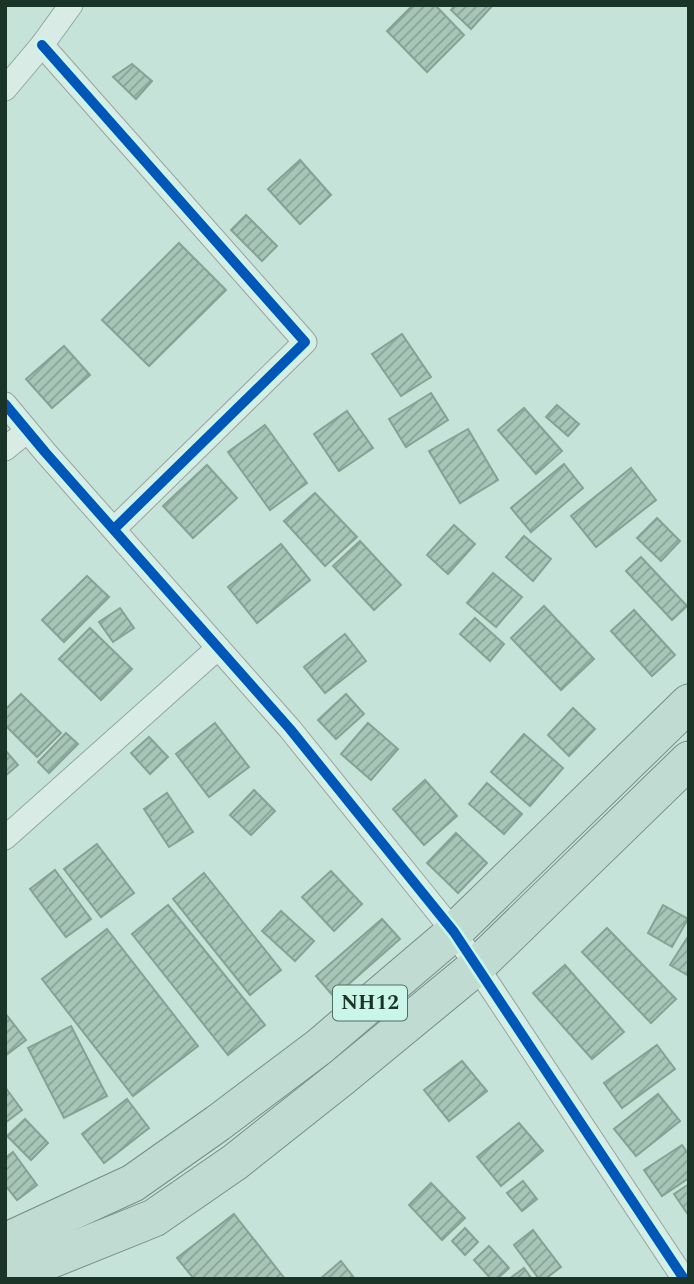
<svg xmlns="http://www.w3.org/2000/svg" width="694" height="1284" font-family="Spectral,serif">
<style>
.building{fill:url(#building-hatch);stroke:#86a295;stroke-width:2}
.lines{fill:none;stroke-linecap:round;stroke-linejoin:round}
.minor-casing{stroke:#90a79f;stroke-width:25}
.trunk-casing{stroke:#778c84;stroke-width:39}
.minor{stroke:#d9ebe5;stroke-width:23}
.trunk{stroke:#c0dcd2;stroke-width:37}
.cycleway-casing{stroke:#caf6ea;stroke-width:15}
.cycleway{stroke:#0057b8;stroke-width:10}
.labels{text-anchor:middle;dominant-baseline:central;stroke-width:5;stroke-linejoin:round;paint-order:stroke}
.shield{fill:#caf6ea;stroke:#4f6f62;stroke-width:2}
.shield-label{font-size:21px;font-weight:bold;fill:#1a3527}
</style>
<defs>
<pattern id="building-hatch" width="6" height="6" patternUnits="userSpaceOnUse" patternTransform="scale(1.75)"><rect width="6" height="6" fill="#a7c6b8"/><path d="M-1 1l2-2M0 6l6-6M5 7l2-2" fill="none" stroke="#87a296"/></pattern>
</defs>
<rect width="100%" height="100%" fill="#c6e3da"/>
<g class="building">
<polygon points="413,5 435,5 464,35 427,72 387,31"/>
<polygon points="455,5 493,5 471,29 451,10"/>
<polygon points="132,64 152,81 136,99 113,77"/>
<polygon points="300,160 331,195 300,224 268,189"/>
<polygon points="246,215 277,246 262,261 231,230"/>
<polygon points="179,243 226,290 149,366 102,320"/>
<polygon points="402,334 431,377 401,396 372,354"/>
<polygon points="64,346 90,375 52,408 26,379"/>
<polygon points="431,393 448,420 406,447 389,419"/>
<polygon points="557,405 579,424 568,436 546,417"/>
<polygon points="524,408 562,451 536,474 498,430"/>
<polygon points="347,411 373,448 339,471 314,434"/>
<polygon points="265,425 307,483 270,510 228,452"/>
<polygon points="468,429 498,480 460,503 429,451"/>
<polygon points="564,464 583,488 531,532 511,508"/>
<polygon points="207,465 237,498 193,538 163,506"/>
<polygon points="631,468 656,500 596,547 571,516"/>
<polygon points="315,493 357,537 325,566 284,521"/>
<polygon points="657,518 680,541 661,561 637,538"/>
<polygon points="454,525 475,544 448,574 427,555"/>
<polygon points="524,536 551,559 533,581 506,557"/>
<polygon points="360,541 401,585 374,610 333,566"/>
<polygon points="281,544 310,580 257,623 228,587"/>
<polygon points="641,557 687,606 672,620 626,571"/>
<polygon points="493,573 522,597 496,627 467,603"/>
<polygon points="87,576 109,597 64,642 42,620"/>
<polygon points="544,606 594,659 561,690 511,638"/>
<polygon points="120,608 134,628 113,642 99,622"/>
<polygon points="634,610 675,655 652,676 611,631"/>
<polygon points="475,618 504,644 490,661 460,634"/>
<polygon points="90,628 132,669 101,700 59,659"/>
<polygon points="345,634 366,661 325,693 304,667"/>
<polygon points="21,694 61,733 37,757 5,725 5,710"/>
<polygon points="346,694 364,714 336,739 318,720"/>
<polygon points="573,708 595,729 569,756 548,735"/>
<polygon points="215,723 249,767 209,797 176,754"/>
<polygon points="368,723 398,749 371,780 341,754"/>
<polygon points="66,733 78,744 49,773 38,762"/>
<polygon points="524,734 563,768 530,806 491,772"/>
<polygon points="149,737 168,757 150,774 131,753"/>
<polygon points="5,750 18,765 5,776"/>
<polygon points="425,780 457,816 424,845 393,809"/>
<polygon points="487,783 522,814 504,834 469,804"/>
<polygon points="254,790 275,811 251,835 230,815"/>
<polygon points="167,793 193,832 169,847 144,809"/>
<polygon points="456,833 487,863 458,893 427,863"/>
<polygon points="97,844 134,893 101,917 64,869"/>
<polygon points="55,870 91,919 66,937 30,889"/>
<polygon points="331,871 362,904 334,931 302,897"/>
<polygon points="204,873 281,970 250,995 173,899"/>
<polygon points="168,905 265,1025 228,1055 132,934"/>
<polygon points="663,905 688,919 672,947 648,933"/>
<polygon points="281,911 314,941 295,961 262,931"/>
<polygon points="382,919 400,939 334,997 316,976"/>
<polygon points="607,928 676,999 651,1023 582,952"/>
<polygon points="107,929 198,1046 133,1096 42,979"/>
<polygon points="689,935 689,976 670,965"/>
<polygon points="565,965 624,1032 592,1059 533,993"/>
<polygon points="5,1013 26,1040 5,1056"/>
<polygon points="71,1026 107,1096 64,1118 28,1048"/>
<polygon points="657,1045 675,1069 622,1108 604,1083"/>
<polygon points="462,1061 487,1091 449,1121 424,1090"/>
<polygon points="5,1087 22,1110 5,1123"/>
<polygon points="658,1094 680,1121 636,1156 614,1129"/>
<polygon points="127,1099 149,1128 104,1163 82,1134"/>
<polygon points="25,1119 48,1143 31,1160 7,1136"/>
<polygon points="519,1123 543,1151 501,1186 477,1157"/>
<polygon points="682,1145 689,1155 689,1178 662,1196 644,1170"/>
<polygon points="13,1152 37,1185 17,1200 5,1185 5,1158"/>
<polygon points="523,1181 537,1199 522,1211 507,1193"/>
<polygon points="431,1183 465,1218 442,1240 409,1205"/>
<polygon points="689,1184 689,1216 674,1194"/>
<polygon points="234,1214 285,1279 194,1279 177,1258"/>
<polygon points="465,1228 478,1242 465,1255 452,1241"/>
<polygon points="533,1230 561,1267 545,1279 539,1279 514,1245"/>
<polygon points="489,1246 509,1268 497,1279 491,1279 474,1260"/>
<polygon points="341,1261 355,1279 320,1279"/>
<polygon points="524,1268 532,1279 509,1279"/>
</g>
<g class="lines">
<defs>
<g id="minor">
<polyline points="42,45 305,342 114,529"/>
<polyline points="5,89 42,45 71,5"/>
<polyline points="5,404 45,452 290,729 454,932 684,1279"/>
<polyline points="5,449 27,431"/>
<polyline points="5,838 218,648"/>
</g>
<g id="trunk">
<polyline points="5,1242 133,1183 218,1123 319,1047 454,932 689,703"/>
<polyline points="5,1278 154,1218 235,1162 341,1078 477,966 689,760"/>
</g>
</defs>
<use href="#minor" class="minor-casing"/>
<use href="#trunk" class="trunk-casing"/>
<use href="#minor" class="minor"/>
<use href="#trunk" class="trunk"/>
<defs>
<g id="cycleway">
<polyline points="42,45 305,342 114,529"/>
<polyline points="5,404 45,452 290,729 454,932 684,1279"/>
</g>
</defs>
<use href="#cycleway" class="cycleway-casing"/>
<use href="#cycleway" class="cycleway"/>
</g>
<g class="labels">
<rect class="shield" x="333" y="985.5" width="74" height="35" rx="5"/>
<g class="shield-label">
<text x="370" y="1003">NH12</text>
</g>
</g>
<rect width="694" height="1284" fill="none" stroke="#1a3527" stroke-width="14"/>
</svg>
